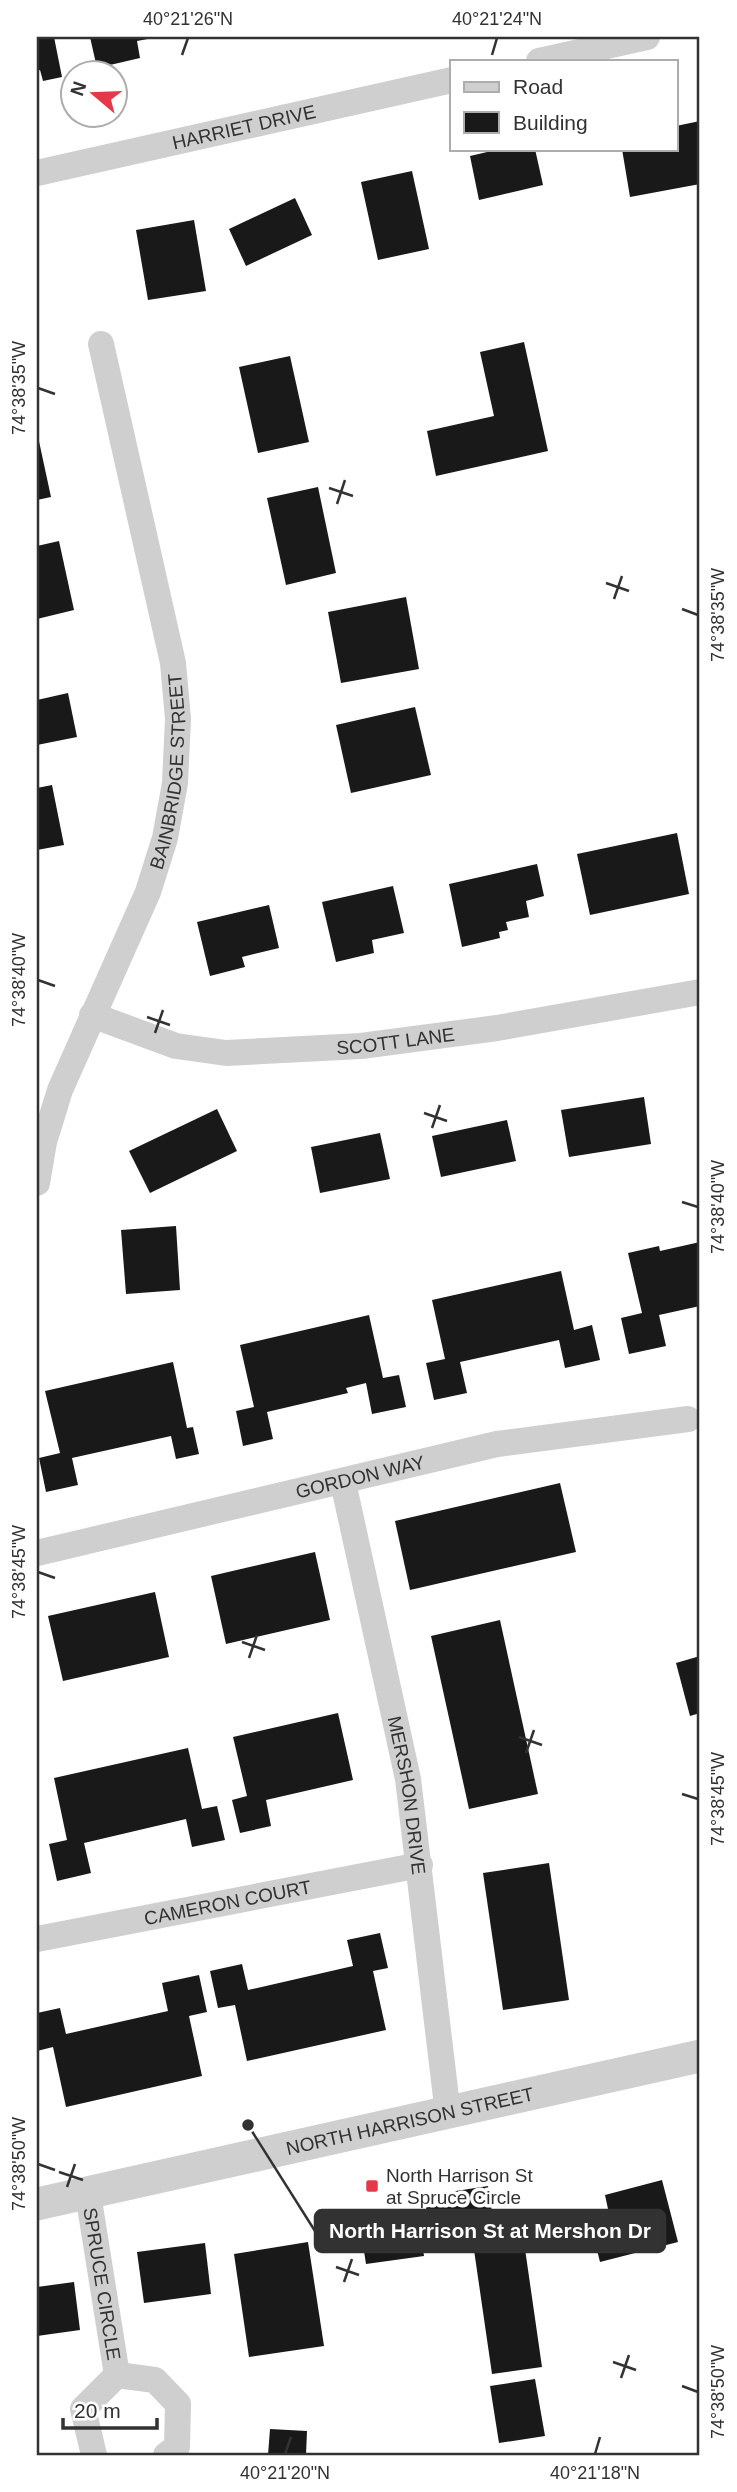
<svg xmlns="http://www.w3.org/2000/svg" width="737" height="2492" font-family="Helvetica,sans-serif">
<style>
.building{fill:#191919}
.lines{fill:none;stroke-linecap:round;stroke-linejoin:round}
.minor{stroke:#cfcfcf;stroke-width:26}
.tertiary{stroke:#cfcfcf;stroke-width:33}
.ticks{fill:none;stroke:#323232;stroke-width:2.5}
.poi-dot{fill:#e5394a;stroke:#fff;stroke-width:2.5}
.labels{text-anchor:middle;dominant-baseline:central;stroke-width:7;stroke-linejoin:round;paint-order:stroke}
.street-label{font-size:19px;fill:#323232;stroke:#fff}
.poi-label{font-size:19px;fill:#323232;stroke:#fff;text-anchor:start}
.leader{fill:none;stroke:#323232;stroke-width:2.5}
.callout-dot{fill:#323232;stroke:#fff;stroke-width:2.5}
.callout{fill:#323232;stroke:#323232;stroke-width:2.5}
.callout-label{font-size:21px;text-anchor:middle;font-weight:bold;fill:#fff}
.neatline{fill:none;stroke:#323232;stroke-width:2.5}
.ticks-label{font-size:18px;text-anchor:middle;fill:#323232}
</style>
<rect width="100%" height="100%" fill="#fff"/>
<g class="building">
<polygon points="37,37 54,37 62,77 43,81 40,70 37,71"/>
<polygon points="90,37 153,37 153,38 137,41 140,58 97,68"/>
<polygon points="700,121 700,184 630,197 622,149 676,149 676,126"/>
<polygon points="500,149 535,149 543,185 479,200 470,156"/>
<polygon points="412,171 429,249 378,260 361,182"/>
<polygon points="295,198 312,235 246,266 229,229"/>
<polygon points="194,220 206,291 148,300 136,230"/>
<polygon points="524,342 548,451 436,476 427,431 494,416 480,352"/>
<polygon points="290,356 309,442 258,453 239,367"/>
<polygon points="37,432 51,497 37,500"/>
<polygon points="318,487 336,573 286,585 267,498"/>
<polygon points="59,541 74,610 37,619 37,546"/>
<polygon points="406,597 419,669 341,683 328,612"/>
<polygon points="68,693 77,737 37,745 37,700"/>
<polygon points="415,707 431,775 351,793 336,725"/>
<polygon points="52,785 64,845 37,850 37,788"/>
<polygon points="677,833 689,894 590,915 577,854"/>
<polygon points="537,864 544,896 526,901 529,917 506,922 508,930 499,932 500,938 462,947 449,884"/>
<polygon points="393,886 404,933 372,940 374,953 336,962 322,902"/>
<polygon points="269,905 279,948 242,957 245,967 210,976 197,922"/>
<polygon points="644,1097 651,1144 569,1157 561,1110"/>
<polygon points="217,1109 237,1151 150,1193 129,1151"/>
<polygon points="507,1120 516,1161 441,1177 432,1136"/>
<polygon points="380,1133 390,1179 320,1193 311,1147"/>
<polygon points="176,1226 180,1290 126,1294 121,1230"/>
<polygon points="700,1242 700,1306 659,1315 666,1346 629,1354 621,1318 642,1313 628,1253 659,1246 660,1251"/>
<polygon points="561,1271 574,1330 592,1325 600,1360 565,1368 559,1340 460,1362 467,1393 434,1400 426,1363 445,1359 432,1300"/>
<polygon points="369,1315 383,1378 399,1375 406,1407 372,1414 366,1383 346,1388 348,1393 267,1412 273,1439 243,1446 236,1411 254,1407 240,1345"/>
<polygon points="173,1362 187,1428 193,1427 199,1454 176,1459 171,1436 72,1458 78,1485 46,1492 39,1458 60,1453 45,1391"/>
<polygon points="560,1483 576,1552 410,1590 395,1521"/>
<polygon points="315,1552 330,1620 226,1644 211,1576"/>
<polygon points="155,1592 169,1657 63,1681 48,1616"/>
<polygon points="500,1620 538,1794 469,1809 431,1636"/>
<polygon points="700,1656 700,1713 690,1716 676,1663"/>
<polygon points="338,1713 353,1780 266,1800 271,1826 240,1833 232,1800 247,1796 233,1737"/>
<polygon points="188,1748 202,1809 217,1806 225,1840 192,1847 186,1819 84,1843 91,1873 57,1881 49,1844 67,1840 54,1778"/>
<polygon points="549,1863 569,2000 503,2010 483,1873"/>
<polygon points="380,1933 388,1968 373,1971 386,2030 247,2061 235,2005 218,2008 210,1971 242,1964 248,1990 353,1966 347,1940"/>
<polygon points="199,1975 207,2012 189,2016 202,2076 66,2107 53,2047 37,2051 37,2013 60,2008 66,2034 168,2011 162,1983"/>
<polygon points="662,2180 678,2242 600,2262 588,2214 608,2209 605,2195"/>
<polygon points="488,2186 494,2225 521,2221 542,2367 492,2374 473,2243 431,2249 424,2196"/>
<polygon points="417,2210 424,2256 366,2264 359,2219"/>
<polygon points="308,2242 324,2346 249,2357 234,2254"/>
<polygon points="205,2243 211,2294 144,2303 137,2252"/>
<polygon points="74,2282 80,2330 37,2336 37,2287"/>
<polygon points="535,2379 545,2436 499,2443 490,2386"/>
<polygon points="270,2429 307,2431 306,2455 268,2455"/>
</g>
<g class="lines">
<g class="minor">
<polyline points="539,61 647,37"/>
<path id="s1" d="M37 173 452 80"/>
<path id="s2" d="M92 1015 176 1046 226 1053 361 1046 497 1028 700 992"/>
<path id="s3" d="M37 1183 44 1142 60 1090 148 892 165 838 175 783 178 719 173 663 101 344"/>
<path id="s4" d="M343 1482 408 1779 448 2114"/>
<path id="s5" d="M37 1553 497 1444 688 1419"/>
<path id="s6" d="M37 1939 420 1865"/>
<path id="s7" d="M88 2194 117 2375"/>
<polyline points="117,2375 155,2380 178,2404 177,2447 166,2455"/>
<polyline points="94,2455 83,2409 117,2375"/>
</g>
<path class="tertiary" id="s8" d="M37 2204 700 2056"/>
</g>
<path class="ticks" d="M182 55 188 38M492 55 497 38M38 388 55 394M329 488 353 496M337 504 345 480M606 583 629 591M614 599 622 576M682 609 698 615M38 980 55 986M147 1017 170 1025M155 1033 163 1010M424 1113 447 1121M432 1128 440 1105M682 1202 698 1207M38 1572 55 1578M242 1642 265 1650M249 1658 257 1635M519 1737 542 1745M526 1753 534 1730M682 1794 698 1799M38 2164 55 2170M59 2172 83 2180M67 2187 75 2164M336 2267 359 2275M344 2282 352 2259M613 2362 636 2370M621 2378 629 2355M682 2386 698 2392M285 2454 291 2437M595 2454 600 2437"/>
<rect class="poi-dot" x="365" y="2179" width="14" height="14" rx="3.5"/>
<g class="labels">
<g class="street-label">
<text stroke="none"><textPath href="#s1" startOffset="212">HARRIET DRIVE</textPath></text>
<text stroke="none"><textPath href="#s3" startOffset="436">BAINBRIDGE STREET</textPath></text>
<text stroke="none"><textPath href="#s2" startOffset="310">SCOTT LANE</textPath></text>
<text stroke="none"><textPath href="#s5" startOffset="332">GORDON WAY</textPath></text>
<text stroke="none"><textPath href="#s4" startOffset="320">MERSHON DRIVE</textPath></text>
<text stroke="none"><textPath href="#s6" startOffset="194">CAMERON COURT</textPath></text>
<text stroke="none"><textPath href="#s8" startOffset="382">NORTH HARRISON STREET</textPath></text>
<text stroke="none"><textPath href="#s7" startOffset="91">SPRUCE CIRCLE</textPath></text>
</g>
<g class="poi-label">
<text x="386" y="2175">North Harrison St<tspan x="386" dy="22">at Spruce Circle</tspan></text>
</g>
</g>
<path class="leader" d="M248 2125L315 2231"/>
<circle class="callout-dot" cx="248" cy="2125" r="7"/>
<rect class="callout" x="315" y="2210" width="350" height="42" rx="7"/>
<g class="callout-label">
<text x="490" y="2238">North Harrison St at Mershon Dr</text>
</g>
<rect width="737" height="2492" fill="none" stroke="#ffffff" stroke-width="77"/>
<rect x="450" y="60" width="228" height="91" fill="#ffffff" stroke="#adadad" stroke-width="2"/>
<rect x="464" y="82" width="35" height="10" fill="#cfcfcf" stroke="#adadad" stroke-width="2"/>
<text x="513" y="94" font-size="21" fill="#323232">Road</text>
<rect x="464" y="112" width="35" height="21" fill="#191919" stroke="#adadad" stroke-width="2"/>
<text x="513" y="130" font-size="21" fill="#323232">Building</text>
<g transform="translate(94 94) rotate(289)"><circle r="33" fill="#ffffff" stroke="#adadad" stroke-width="2"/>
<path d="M0-5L12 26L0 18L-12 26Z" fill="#e5394a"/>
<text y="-10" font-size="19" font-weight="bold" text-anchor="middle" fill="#323232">N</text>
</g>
<path d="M63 2418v10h94v-10" fill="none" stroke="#323232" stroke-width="3.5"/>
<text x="74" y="2418" font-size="21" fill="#323232" stroke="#ffffff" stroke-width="5" paint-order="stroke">20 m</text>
<rect x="38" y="38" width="660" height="2416" class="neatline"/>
<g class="ticks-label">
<text x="188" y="25">40°21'26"N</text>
<text x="497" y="25">40°21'24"N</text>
<text transform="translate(19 388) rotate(-90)" y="6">74°38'35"W</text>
<text transform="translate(718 615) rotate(-90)" y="6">74°38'35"W</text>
<text transform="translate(19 980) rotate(-90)" y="6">74°38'40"W</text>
<text transform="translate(718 1207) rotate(-90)" y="6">74°38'40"W</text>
<text transform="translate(19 1572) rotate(-90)" y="6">74°38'45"W</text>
<text transform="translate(718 1799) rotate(-90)" y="6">74°38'45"W</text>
<text transform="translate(19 2164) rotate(-90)" y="6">74°38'50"W</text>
<text transform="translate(718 2392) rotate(-90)" y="6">74°38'50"W</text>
<text x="285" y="2479">40°21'20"N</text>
<text x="595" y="2479">40°21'18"N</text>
</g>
</svg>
